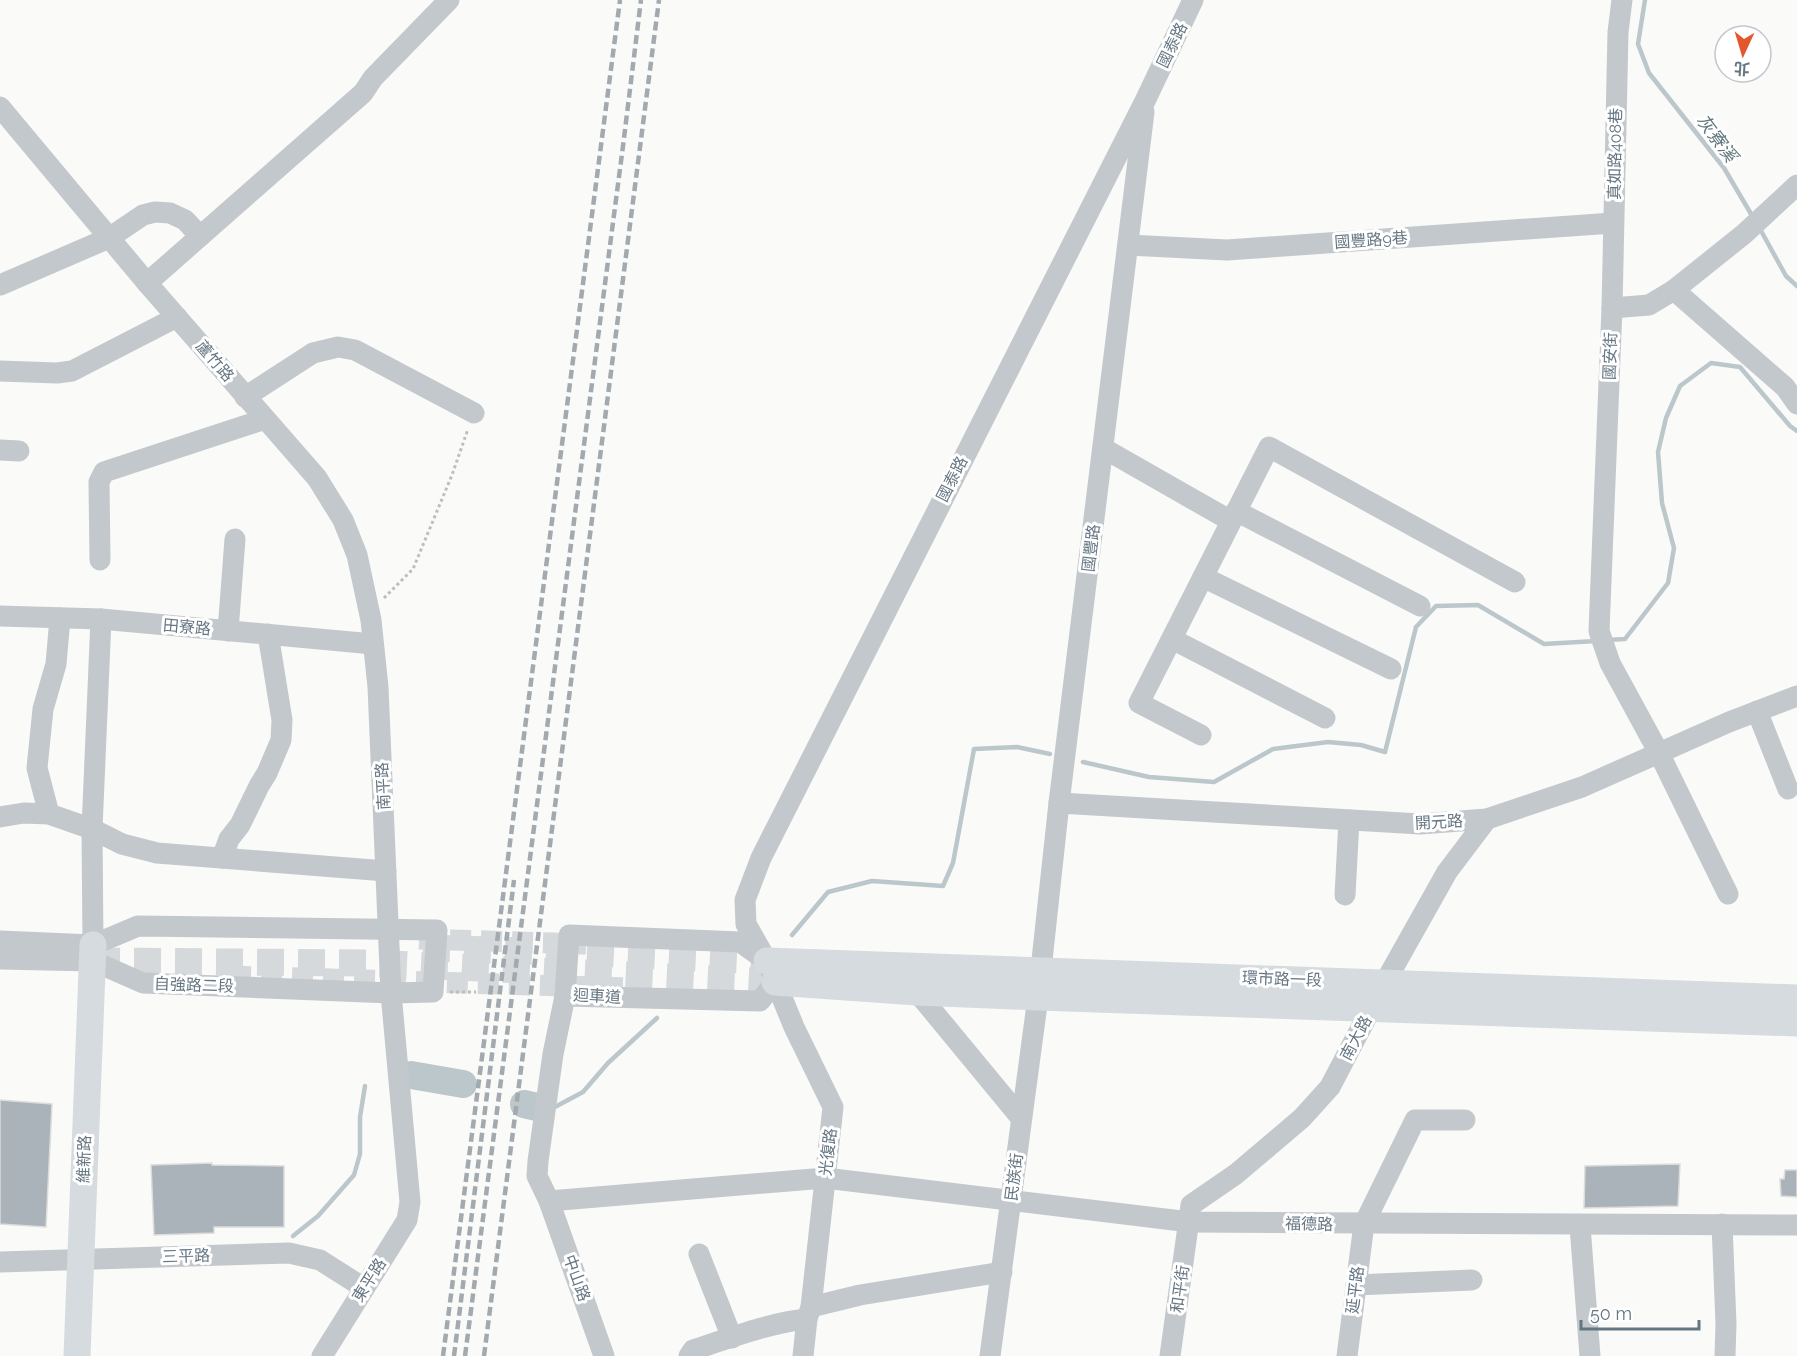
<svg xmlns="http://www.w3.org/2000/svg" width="1797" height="1356" font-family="Raleway,'Noto Sans TC',sans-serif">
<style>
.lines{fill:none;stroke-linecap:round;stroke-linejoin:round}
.stream{stroke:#bbc7cb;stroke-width:4.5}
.river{stroke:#bbc7cb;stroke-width:28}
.building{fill:#aab3b9;stroke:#dcdcda;stroke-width:1.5}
.minor-tunnel{stroke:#d5d9db;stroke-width:21;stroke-dasharray:21 10;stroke-linecap:butt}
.major-tunnel{stroke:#d5d9db;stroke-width:27;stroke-dasharray:27 14;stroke-linecap:butt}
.path{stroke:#bbbfc2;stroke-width:3;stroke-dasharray:3 3;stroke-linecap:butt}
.minor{stroke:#c3c8cc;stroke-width:21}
.major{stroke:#d6dbdf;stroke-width:27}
.rail{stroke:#a2aab0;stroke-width:4.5;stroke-dasharray:9 4.5;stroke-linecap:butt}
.labels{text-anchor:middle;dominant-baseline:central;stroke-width:6;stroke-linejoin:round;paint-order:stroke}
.street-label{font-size:16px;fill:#657683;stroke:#fff}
.water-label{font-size:18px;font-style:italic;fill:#60757c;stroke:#fff}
</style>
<rect width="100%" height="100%" fill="#fafaf8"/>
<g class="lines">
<g class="stream">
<polyline points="1645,0 1638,44 1649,73 1724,168 1754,219"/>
<polyline points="1760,229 1786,276 1797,286"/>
<polyline points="1607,640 1625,639 1668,583 1674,548 1662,503 1658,452 1666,418 1680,386 1711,363 1740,367 1790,426 1797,431"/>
<polyline points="1083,762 1149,777 1214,782 1273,749 1328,742 1361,745 1385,752 1416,627 1436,606 1478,605 1544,644 1596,641"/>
<polyline points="792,935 828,892 872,881 943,886 953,863 974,749 1017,747 1050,754"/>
<polyline points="553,1108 583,1092 608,1063 657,1018"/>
<polyline points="293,1236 318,1216 354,1175 360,1154 360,1117 365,1086"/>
</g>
<g class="river">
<polyline points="411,1075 463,1084"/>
<polyline points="524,1104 537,1107"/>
</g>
</g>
<g class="building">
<polygon points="0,1100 52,1104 46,1227 0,1224"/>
<polygon points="212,1163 212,1165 284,1166 284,1227 214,1227 214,1233 154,1235 151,1165"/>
<polygon points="1680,1164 1678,1206 1584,1208 1585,1166"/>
<polygon points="1785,1170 1797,1170 1797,1197 1781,1196 1780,1179 1784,1179"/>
</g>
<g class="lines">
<g class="minor-tunnel">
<polyline points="419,939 586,944"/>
<polyline points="230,976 631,988"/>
</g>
<g class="major-tunnel">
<polyline points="423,948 596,953 767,961"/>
<polyline points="93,961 371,963 775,982"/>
</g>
<g class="path">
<polyline points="384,598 413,569 452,475 468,429"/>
<polyline points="450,992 476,992"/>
</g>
<g class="minor">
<polyline points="1622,0 1618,32 1612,308 1599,631 1610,663 1659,753 1728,894"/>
<polyline points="0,107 147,283 317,478 343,520 357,555 371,620 378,687 391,993 410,1202 407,1220 322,1356"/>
<polyline points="1128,245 1227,250 1613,223"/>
<polyline points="147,283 363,93 373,78 449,0"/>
<polyline points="0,285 109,238 143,215 155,212 170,213 185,220 200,236"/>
<polyline points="1674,290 1785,387 1797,404"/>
<polyline points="1612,308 1649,305 1674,290 1744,234 1797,185"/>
<polyline points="0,371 57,373 72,371 177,317"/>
<polyline points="245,397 313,353 338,347 355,350 474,413"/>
<polyline points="1103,448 1231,521"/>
<polyline points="0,450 19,451"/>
<polyline points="1236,511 1420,606"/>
<polyline points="100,560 99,482 104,472 265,419"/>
<polyline points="1203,577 1391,669"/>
<polyline points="0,616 101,619 373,644"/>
<polyline points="228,631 235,539"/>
<polyline points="1172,639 1325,718"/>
<polyline points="1757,711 1788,789"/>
<polyline points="1201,735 1139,703 1269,447 1515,582"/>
<polyline points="1059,803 1420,824 1487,819 1582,787 1729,722 1797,696"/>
<polyline points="49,814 37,768 43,709 56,664 60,618"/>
<polyline points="0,817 24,813 49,814 92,829 122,844 157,853 386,871"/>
<polyline points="222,858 229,839 240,825 259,786 267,773 281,740 282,720 268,634"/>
<polyline points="1345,895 1349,820"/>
<polyline points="0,941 93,945 138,926 437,930 433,992 391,993 143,983 93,961 0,959"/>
<polyline points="93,945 92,829 101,619"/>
<polyline points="917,992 1021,1118"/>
<polyline points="565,996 760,1001 775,982"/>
<polyline points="549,1201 825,1178 1190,1222 1797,1225"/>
<polyline points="1722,1224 1726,1324 1725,1356"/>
<polyline points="1580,1226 1590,1356"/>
<polyline points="699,1254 732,1338"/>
<polyline points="0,1262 289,1253 320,1260 364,1288"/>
<polyline points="1356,1285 1472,1280"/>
<polyline points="811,1307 860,1295 1002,1272"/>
<polyline points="604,1356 549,1201 537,1176 538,1161 553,1054 565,996 569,935 740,942 761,957"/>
<path d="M689 1356 693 1350C730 1338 768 1323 807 1319"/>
<polyline points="803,1356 807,1319 811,1307 833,1107 794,1027 767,961 746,924 745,900 761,858 1146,99 1193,0"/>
<polyline points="990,1356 1038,997 1059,803 1144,112"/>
<polyline points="1170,1356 1191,1205 1236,1174 1302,1118 1330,1087 1384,984 1447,872 1487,819"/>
<polyline points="1347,1356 1364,1224 1415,1120 1465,1120"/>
</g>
<g class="major">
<polyline points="767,961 1797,998"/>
<polyline points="775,982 917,992 1038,997 1797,1023"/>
<polyline points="77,1356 93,945"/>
</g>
<g class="rail">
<polyline points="443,1356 620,0"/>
<polyline points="454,1356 514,880"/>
<polyline points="465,1356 623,146 641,0"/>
<polyline points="484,1356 659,0"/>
</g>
</g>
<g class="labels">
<g class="street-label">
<text transform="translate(1172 45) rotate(-64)">國泰路</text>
<text transform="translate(1615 154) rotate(-89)">真如路408巷</text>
<text transform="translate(1371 240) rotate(-4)">國豐路9巷</text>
<text transform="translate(1610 356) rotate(-88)">國安街</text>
<text transform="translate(215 361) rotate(49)">蘆竹路</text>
<text transform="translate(952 479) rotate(-63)">國泰路</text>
<text transform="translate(1091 548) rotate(-83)">國豐路</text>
<text transform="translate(187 627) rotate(5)">田寮路</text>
<text transform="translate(383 786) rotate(-93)">南平路</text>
<text transform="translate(1439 822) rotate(-3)">開元路</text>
<text transform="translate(1282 979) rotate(2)">環市路一段</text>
<text transform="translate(194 985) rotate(2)">自強路二段</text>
<text transform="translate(597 996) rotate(3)">迴車道</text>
<text transform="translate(1356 1038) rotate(-62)">南大路</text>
<text transform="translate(828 1152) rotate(-83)">光復路</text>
<text transform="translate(84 1159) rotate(-88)">維新路</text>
<text transform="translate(1014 1177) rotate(-83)">民族街</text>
<text transform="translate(1309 1224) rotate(1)">福德路</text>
<text transform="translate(186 1256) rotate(-2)">三平路</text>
<text transform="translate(577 1278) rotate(70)">中山路</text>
<text transform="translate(369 1280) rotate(-58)">東平路</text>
<text transform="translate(1180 1289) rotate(-82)">和平街</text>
<text transform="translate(1355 1290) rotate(-83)">延平路</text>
</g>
<g class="water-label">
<text transform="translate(1717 138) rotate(53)">灰寮溪</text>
</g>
</g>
<g transform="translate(1743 54) rotate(184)"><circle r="28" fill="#ffffff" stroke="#c1c8cd" stroke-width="1.5"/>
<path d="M0-4.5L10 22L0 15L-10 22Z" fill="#e4572e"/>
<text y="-9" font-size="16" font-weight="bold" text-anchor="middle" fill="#657683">北</text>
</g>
<path d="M1581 1320v9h118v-9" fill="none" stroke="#657683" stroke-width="3"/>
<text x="1590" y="1320" font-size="18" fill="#657683" stroke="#ffffff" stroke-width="4.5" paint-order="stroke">50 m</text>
</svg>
